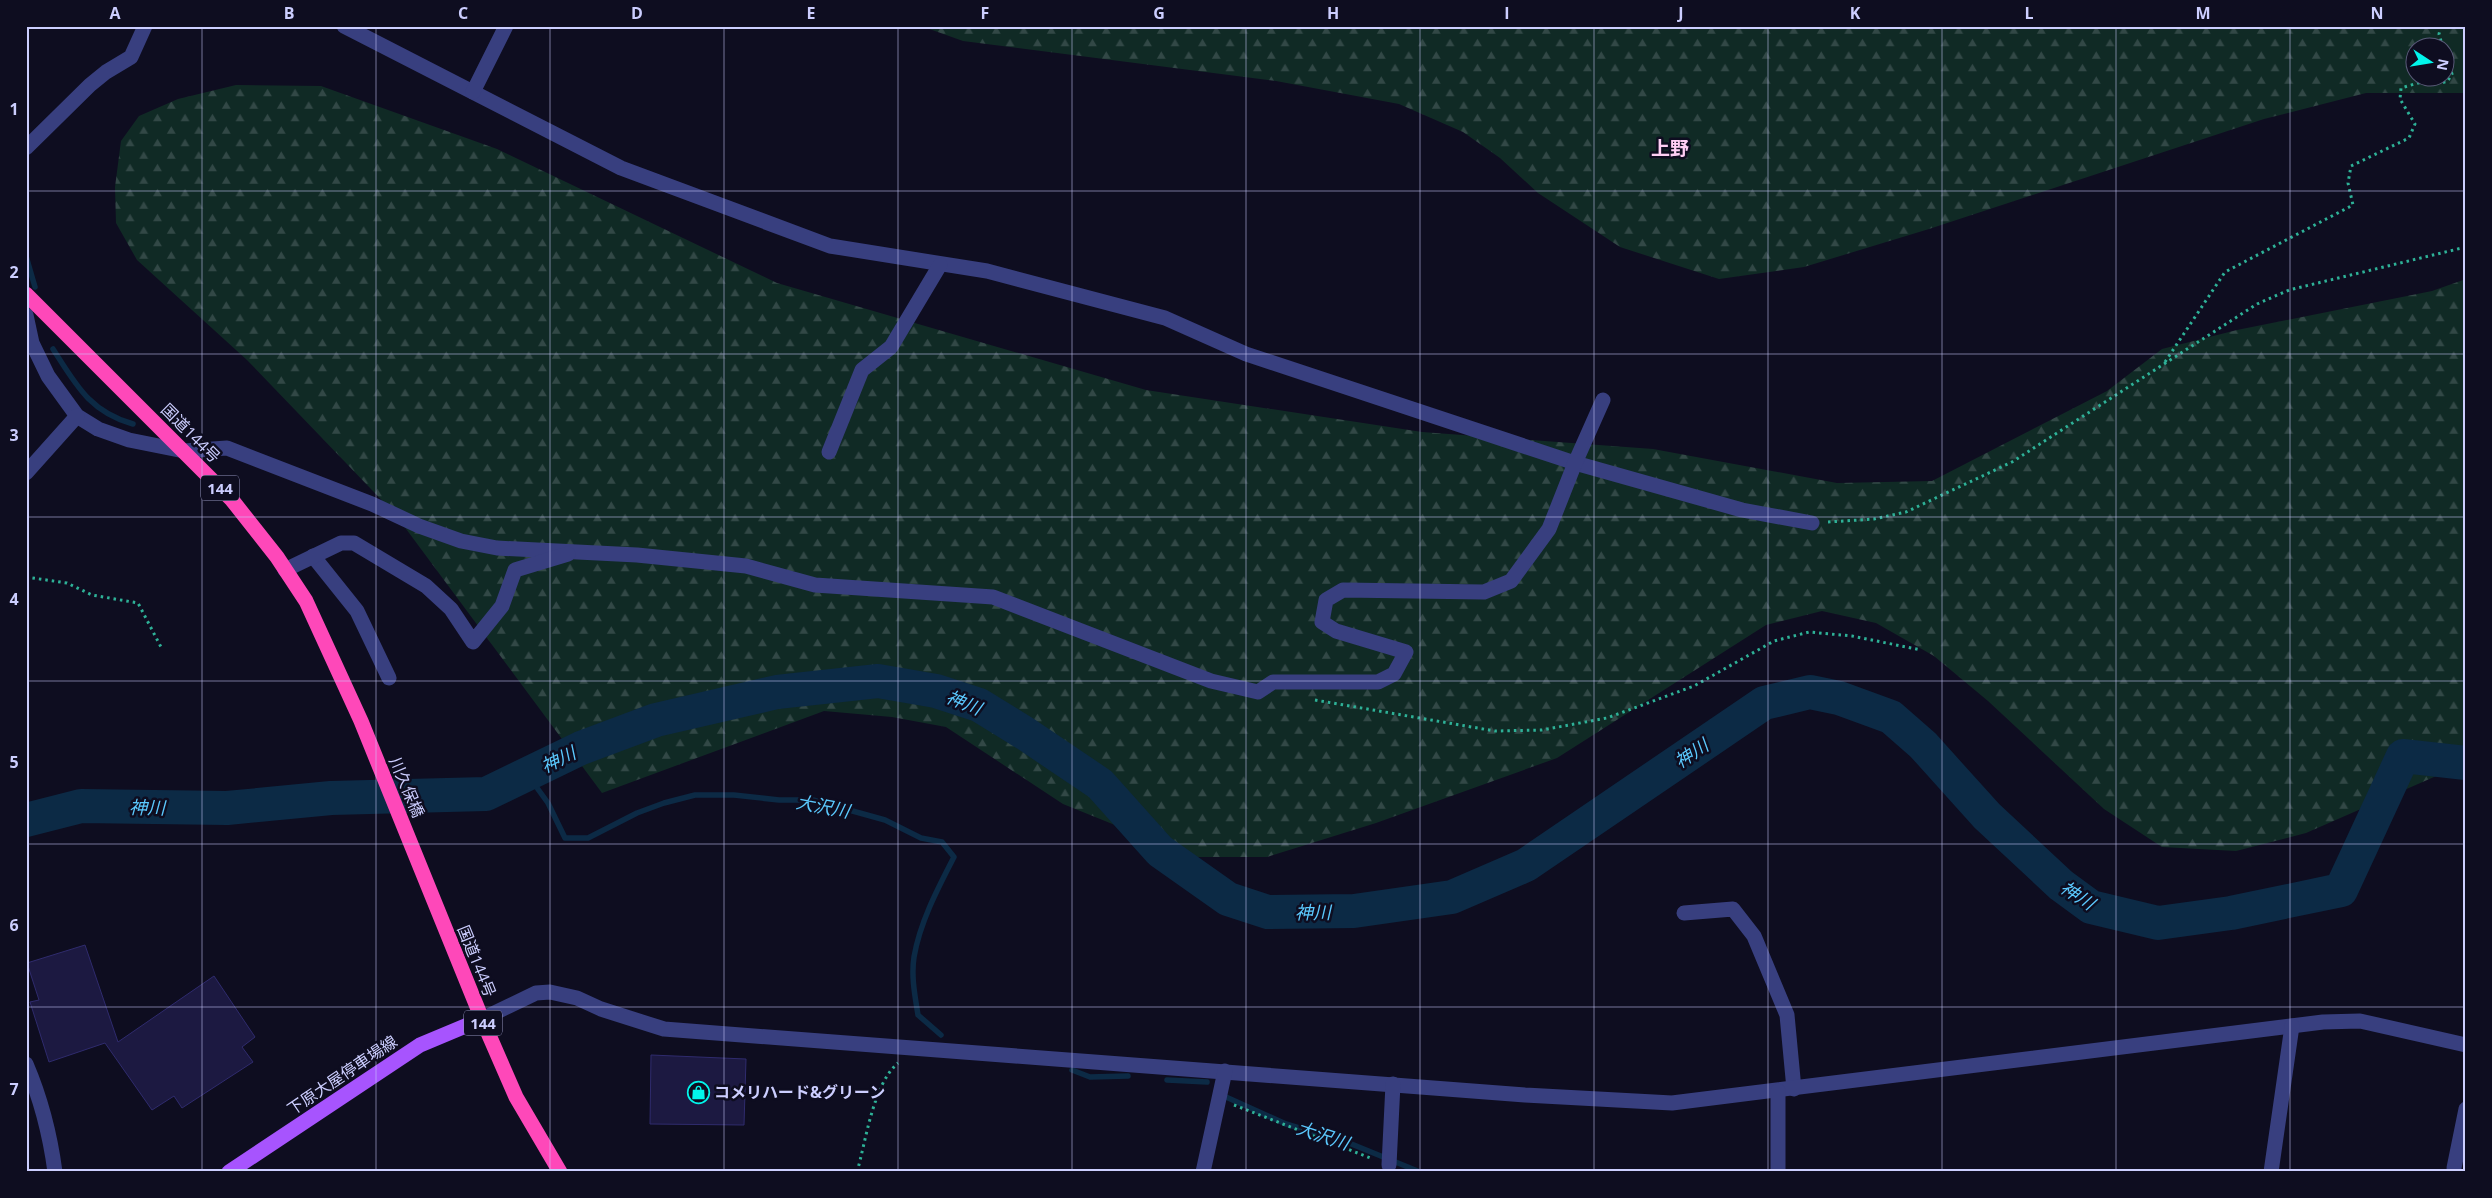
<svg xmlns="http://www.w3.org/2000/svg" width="2492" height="1198" font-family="'Open Sans','Noto Sans JP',sans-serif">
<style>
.forest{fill:url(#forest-firs);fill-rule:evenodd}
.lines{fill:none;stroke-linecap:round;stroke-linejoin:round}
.stream{stroke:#0c2a45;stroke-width:5.5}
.river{stroke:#0c2a45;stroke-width:34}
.building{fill:#1c1941;stroke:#2f2b6d}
.path{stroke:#2eb197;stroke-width:3;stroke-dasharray:2.5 4;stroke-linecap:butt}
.minor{stroke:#383f7f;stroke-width:15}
.major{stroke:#a754fe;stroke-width:15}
.highway{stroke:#fe48b9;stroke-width:15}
.grid{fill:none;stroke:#ccceff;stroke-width:1;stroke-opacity:0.55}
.labels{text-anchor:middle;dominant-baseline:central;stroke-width:5;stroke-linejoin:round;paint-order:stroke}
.shield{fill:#0e0d20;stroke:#9394bc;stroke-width:1}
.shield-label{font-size:15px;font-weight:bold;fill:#ccceff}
.street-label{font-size:16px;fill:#ccceff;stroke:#0e0d20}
.poi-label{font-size:16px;font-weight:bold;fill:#ccceff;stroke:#0e0d20;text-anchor:start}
.water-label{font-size:18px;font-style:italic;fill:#5bc9fe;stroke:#0e0d20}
.quarter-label{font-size:19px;font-weight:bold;fill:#ffcef4;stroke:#0e0d20}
.neatline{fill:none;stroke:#ccceff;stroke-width:2}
.grid-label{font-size:16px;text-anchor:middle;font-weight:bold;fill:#ccceff}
</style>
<defs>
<pattern id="forest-firs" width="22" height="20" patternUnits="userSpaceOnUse" patternTransform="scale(1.25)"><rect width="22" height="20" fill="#102a25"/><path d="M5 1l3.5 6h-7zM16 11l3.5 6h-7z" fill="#324846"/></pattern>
</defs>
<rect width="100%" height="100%" fill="#0e0d20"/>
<g class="forest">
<path d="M921 26H2466V93H2366L2264 119 1929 229 1804 267 1719 279 1620 247 1538 193 1500 158 1463 132 1399 104 1276 81 963 41ZM2414 48H2444V78H2414Z"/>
<polygon points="236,85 321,86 497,149 777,283 1146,390 1422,432 1653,449 1837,483 1932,481 2107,391 2162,349 2237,330 2432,291 2466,279 2466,763 2306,833 2236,851 2162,847 2104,809 1988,701 1934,656 1876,623 1822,611 1766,625 1557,758 1376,823 1267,857 1194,857 1063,804 946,727 892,717 824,711 602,793 395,514 247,360 137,260 116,223 115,187 121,141 139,116 178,99"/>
</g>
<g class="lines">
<g class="stream">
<polyline points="26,256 35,287"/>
<path d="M53 349C76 385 90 412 133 424"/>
<path d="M527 774 548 803 565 838H588L637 813 664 803 695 795H734L779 800H813L885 820 921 838 942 842 954 857C938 888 920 922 914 957 911 977 915 996 918 1015L941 1035"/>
<polyline points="1072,1070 1090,1077 1128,1076"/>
<polyline points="1167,1080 1207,1082"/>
<polyline points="1226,1097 1286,1124 1349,1143 1420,1172"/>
</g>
<polyline class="river" points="26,820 81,806 227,808 331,798 486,794 581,748 656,720 777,692 878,681 936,691 979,705 1026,734 1100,784 1160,851 1228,899 1268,912 1354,911 1452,897 1526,865 1764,703 1810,692 1839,698 1891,717 1923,745 1987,816 2061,885 2091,907 2158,923 2231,913 2341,890 2403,756 2466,763"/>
</g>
<g class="building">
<polygon points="85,945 118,1042 214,976 255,1037 242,1047 253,1062 182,1108 174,1096 152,1110 105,1043 49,1062 30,1002 39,1000 27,963"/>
<polygon points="651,1055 746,1059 744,1125 650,1124"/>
</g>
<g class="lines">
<g class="path">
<polyline points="2441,26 2439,34 2443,48"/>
<polyline points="2165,362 2225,272 2353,205 2348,183 2351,166 2409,138 2415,124 2400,99 2401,88 2418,83 2447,82 2452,74 2444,51"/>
<polyline points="1828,522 1874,519 1906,512 2012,462 2257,304 2289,290 2466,247"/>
<polyline points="26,577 67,583 92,595 138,603 162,649"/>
<polyline points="1315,700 1495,731 1542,730 1607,718 1694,686 1774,641 1809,632 1852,636 1921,650"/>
<polyline points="1234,1105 1373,1159"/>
<path d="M857 1172C866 1141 873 1084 898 1063"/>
</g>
<g class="minor">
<polyline points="344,26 621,168 830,246 987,271 1165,318 1246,354 1575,463 1742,510 1812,523"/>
<polyline points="473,92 506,26"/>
<polyline points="26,148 90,85 106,72 131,57 145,26"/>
<polyline points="26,315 32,343 48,376 77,416 98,429 129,440 184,451 227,448 372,504 419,526 461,541 497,548 637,555 746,566 815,585 993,597 1211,681 1258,692 1273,682 1378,682 1394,674 1406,652 1336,631 1322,622 1326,600 1343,590 1484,592 1511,581 1549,529 1575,463 1603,400"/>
<polyline points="829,452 862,370 891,347 940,265"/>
<polyline points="26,473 77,416"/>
<polyline points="313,556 357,611 389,678"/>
<polyline points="285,570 341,543 354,543 426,586 451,609 473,642 502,606 515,570 568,554"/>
<polyline points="1684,913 1733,909 1754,936 1787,1015 1794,1089"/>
<polyline points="482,1019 536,993 550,992 577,998 601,1009 664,1029 1525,1095 1672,1103 2323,1022 2360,1021 2466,1045"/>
<path d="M26 1064C41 1099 50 1134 55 1172"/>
<polyline points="1778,1091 1778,1172"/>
<polyline points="1389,1165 1393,1084"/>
<polyline points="2454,1168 2466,1109"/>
<polyline points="1203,1172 1225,1071"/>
<polyline points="2271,1172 2292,1026"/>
</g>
<polyline class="major" points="229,1172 420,1045 482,1019"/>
<polyline class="highway" points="26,294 232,500 277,557 306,601 361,721 482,1019 516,1097 560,1172"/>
</g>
<path class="grid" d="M202 26V1172M376 26V1172M550 26V1172M724 26V1172M898 26V1172M1072 26V1172M1246 26V1172M1420 26V1172M1594 26V1172M1768 26V1172M1942 26V1172M2116 26V1172M2290 26V1172M26 191H2466M26 354H2466M26 517H2466M26 681H2466M26 844H2466M26 1007H2466"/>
<defs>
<symbol id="shop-ring" viewBox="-11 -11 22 22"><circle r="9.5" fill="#0e0d20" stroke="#02f5eb" stroke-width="1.5"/><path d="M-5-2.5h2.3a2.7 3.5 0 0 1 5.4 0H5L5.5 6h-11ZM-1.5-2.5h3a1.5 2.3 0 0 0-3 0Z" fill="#02f5eb"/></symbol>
</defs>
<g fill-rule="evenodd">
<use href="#shop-ring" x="686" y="1080" width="25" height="25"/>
</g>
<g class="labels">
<g class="shield">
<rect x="201" y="475.5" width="38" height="25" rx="4"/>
<rect x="464" y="1010.5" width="38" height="25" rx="4"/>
</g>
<g class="shield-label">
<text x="220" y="488">144</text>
<text x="483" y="1023">144</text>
</g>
<g class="street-label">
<text transform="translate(191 433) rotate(45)">国道144号</text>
<text transform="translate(407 787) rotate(67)">川久保橋</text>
<text transform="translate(477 961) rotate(68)">国道144号</text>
<text transform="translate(342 1075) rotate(-34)">下原大屋停車場線</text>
</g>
<g class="poi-label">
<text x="714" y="1092">コメリハード&amp;グリーン</text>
</g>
<g class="water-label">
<text transform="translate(964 702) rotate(22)">神川</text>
<text transform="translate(1691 753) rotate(-34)">神川</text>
<text transform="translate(558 759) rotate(-26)">神川</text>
<text transform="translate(823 806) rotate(11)">大沢川</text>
<text transform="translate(147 807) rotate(1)">神川</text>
<text transform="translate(2078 895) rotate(33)">神川</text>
<text transform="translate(1313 912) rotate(-1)">神川</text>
<text transform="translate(1323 1135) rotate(18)">大沢川</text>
</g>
<g class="quarter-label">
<text x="1670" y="148">上野</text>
</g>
</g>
<rect width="2492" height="1198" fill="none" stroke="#0e0d20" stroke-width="55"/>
<g transform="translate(2430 62) rotate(102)"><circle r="24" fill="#0e0d20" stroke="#5a5a79"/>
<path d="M0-4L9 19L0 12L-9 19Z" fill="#02f5eb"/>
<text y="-8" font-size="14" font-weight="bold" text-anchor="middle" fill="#ccceff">N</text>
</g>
<rect x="28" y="28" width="2436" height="1142" class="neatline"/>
<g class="grid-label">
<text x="115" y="19">A</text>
<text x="289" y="19">B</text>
<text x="463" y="19">C</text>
<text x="637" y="19">D</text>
<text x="811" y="19">E</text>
<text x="985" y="19">F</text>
<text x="1159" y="19">G</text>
<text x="1333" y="19">H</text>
<text x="1507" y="19">I</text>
<text x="1681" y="19">J</text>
<text x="1855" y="19">K</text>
<text x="2029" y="19">L</text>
<text x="2203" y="19">M</text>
<text x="2377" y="19">N</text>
<text x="14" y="115">1</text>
<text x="14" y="278">2</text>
<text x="14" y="441">3</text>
<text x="14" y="605">4</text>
<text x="14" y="768">5</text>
<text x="14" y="931">6</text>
<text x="14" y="1095">7</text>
</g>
</svg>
